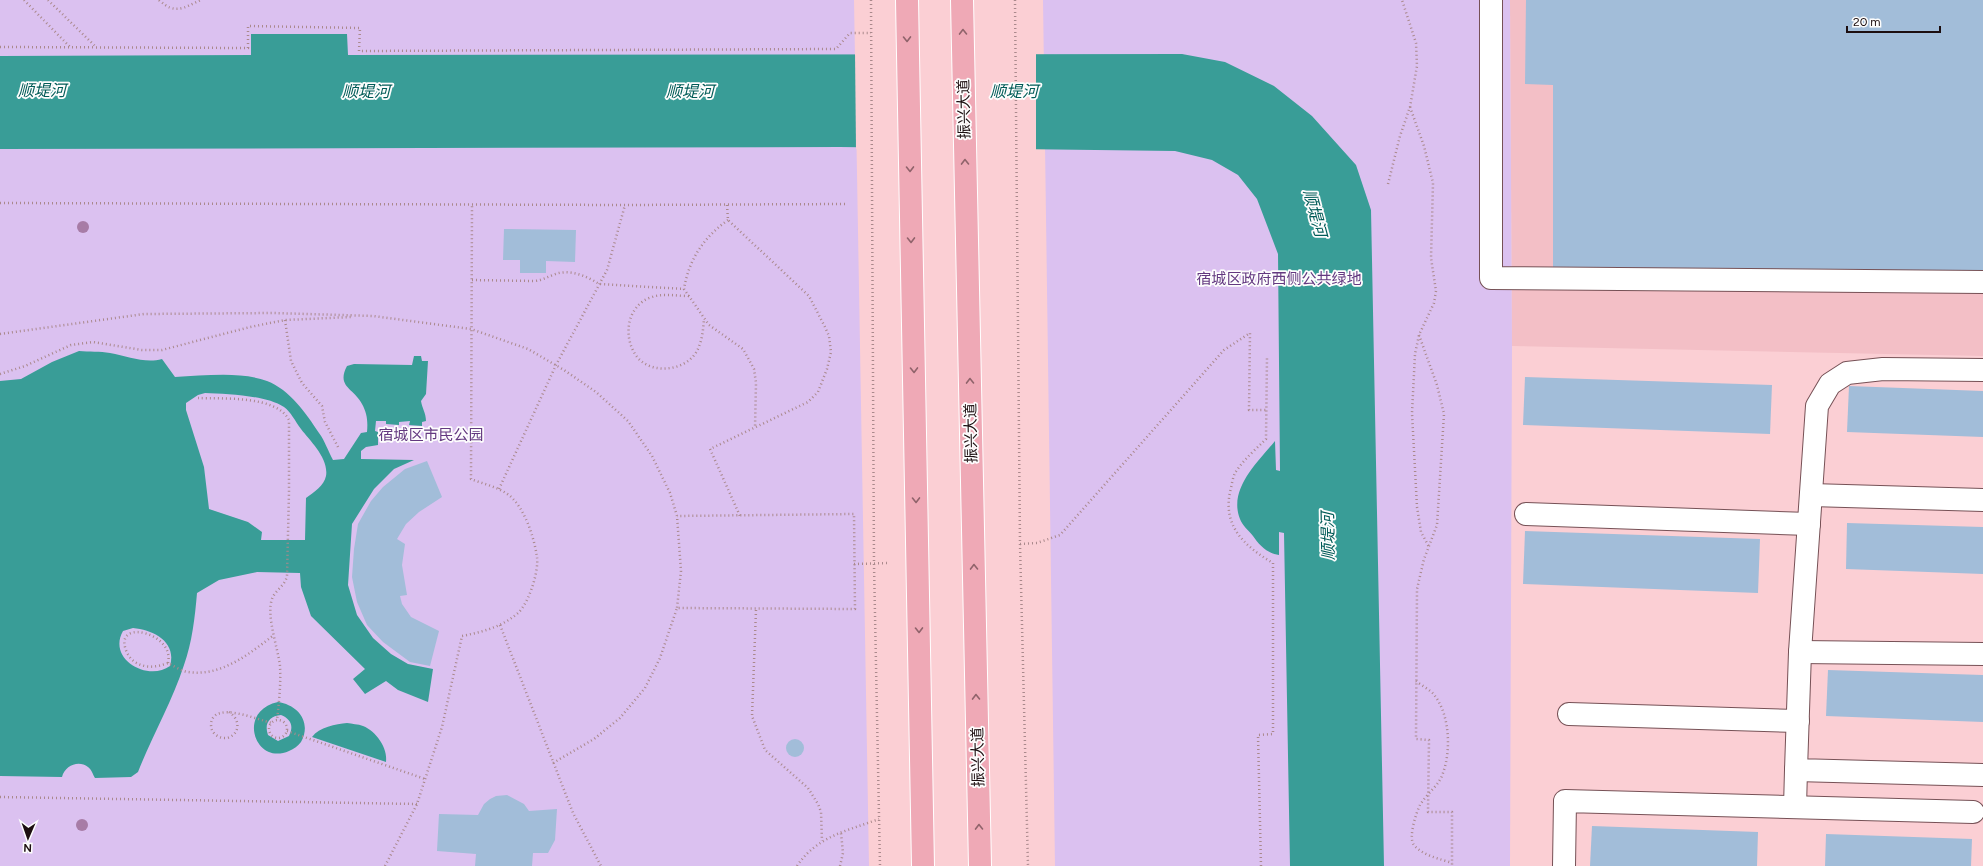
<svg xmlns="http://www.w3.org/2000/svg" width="1983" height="866" font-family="Figtree,'Noto Sans SC',sans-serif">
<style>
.built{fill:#f3bfc6}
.green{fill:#dbc1f0}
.water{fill:#399d97;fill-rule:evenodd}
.pier{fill:#fbcfd4}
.building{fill:#a2bdd9}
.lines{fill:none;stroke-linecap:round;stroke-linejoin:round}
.minor-casing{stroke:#765156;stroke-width:24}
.major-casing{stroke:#fff;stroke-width:24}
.path{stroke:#aa898c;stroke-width:2.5;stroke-dasharray:1 3;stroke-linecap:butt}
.minor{stroke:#fff;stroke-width:22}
.major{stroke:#efa9b6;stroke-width:22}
.tree{fill:#a77ca6}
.oneway{stroke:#90636b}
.labels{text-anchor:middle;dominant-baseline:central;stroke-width:3.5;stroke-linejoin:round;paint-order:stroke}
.street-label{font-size:15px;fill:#1c0e10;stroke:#fdfdfd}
.park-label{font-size:15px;fill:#633880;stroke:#fdfdfd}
.water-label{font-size:16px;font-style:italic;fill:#005b57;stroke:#fdfdfd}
</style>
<rect width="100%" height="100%" fill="#fbcfd4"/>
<polygon class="built" points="1510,0 1983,0 1983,356 1512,346"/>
<g class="green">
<polygon points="0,0 854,0 869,866 0,866"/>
<polygon points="1043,0 1510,0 1512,346 1510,866 1055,866"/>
</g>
<g class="water">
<path d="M251 34H347L348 55 1182 54 1225 62 1274 86 1312 116 1356 165 1371 210 1384 866H1290L1284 533 1279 532V555C1268 554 1259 545 1253 536 1249 531 1242 525 1240 519 1228 489 1258 462 1275 441L1276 470 1280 471 1278 254 1257 199 1238 175 1212 160 1175 151 840 147 0 149V56L251 55Z"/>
<path d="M79 351C89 352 100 351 110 353 128 356 145 364 162 359L175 377C204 376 239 371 267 381 290 390 306 413 319 433 325 441 328 451 333 460L344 459 361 433 367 432C368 421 367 413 362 404 354 388 336 387 347 366L354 364 412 365 414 356H421L422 361H428L426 394 421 401C422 408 426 413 426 421L422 422V426L409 425 410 421 399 422V425L386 424V421H376L375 431 378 432V445L366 447 361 451V459L414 460 394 469 374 489 352 524 348 585 357 615 373 638 391 654 408 664 433 669 428 702 398 690 386 681 365 694 353 679 365 669 311 616 301 587 300 573 257 572 219 580 197 593C195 617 192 643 184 665 172 702 152 736 138 772L131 777 95 778C93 775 92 770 88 767 79 760 65 765 62 777L0 776V381L21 379 52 362ZM205 393C227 394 265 395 284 407 291 412 295 421 301 429 310 441 329 458 326 476 324 486 314 492 306 498L305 540H261L262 532 248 522 209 509 204 467 186 410V403L198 395ZM133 628C154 630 177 642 170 666 148 682 107 659 123 631Z"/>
<path d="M278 702C298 705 312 722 301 742 298 746 294 749 289 751 255 766 236 711 278 702ZM281 715C291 719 294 726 289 736L278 741 268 735C264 724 269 716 281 715Z"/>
<path d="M347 723C352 724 358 724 363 726 376 731 388 748 386 762L312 737C319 727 336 724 347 723Z"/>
</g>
<polygon class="pier" points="855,52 1036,52 1036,152 856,149"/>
<g class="building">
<polygon points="1526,0 1983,0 1983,273 1553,269 1553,85 1525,84"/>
<polygon points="504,229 576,230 575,262 546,261 546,273 520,273 520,260 503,260"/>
<polygon points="1525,377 1772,385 1770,434 1523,425"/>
<polygon points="1849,386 1983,391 1983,437 1847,432"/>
<polygon points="427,461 442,497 419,512 406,524 397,539 405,544 402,565 407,595 400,596 402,604 411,617 439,631 430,666 410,662 383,642 367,625 357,602 352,577 354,549 358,524 371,501 383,487 405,469"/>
<polygon points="1847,523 1983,527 1983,574 1846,569"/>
<polygon points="1525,531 1760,539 1758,593 1523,584"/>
<polygon points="1828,670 1983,675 1983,722 1826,716"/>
<circle cx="795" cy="748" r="9"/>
<polygon points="507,795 524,804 529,811 557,809 555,840 548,853 533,853 532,866 475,866 476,854 437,851 439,814 478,815 484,804 490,799 496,796"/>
<polygon points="1592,826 1758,832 1757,866 1590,866"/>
<polygon points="1826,834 1972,839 1971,866 1825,866"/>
</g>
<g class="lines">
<defs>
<g id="minor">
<polyline points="1491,0 1491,278 1983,282"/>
<polyline points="1983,370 1883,369 1847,373 1830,384 1817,406 1800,652 1796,770 1983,775"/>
<polyline points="1811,495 1983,500"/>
<polyline points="1526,514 1809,524"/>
<polyline points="1800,652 1983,654"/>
<polyline points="1569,714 1798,721"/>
<polyline points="1795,807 1796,770"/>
<polyline points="1564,866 1565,801 1973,812"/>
</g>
<g id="major">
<polyline points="907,0 923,866"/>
<polyline points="962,0 980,866"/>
</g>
</defs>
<use href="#minor" class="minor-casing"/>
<use href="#major" class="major-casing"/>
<g class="path">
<polyline points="24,0 70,47"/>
<polyline points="48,0 96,47"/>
<path d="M159 0C175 15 183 8 201 0"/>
<polyline points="871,0 874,564 880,866"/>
<polyline points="1015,0 1020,544 1028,866"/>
<polyline points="0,47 248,48 248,26 360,28 359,51 836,49 850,33 871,33"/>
<polyline points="1410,107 1424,146 1433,183 1431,258 1436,291 1434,303 1419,335 1415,354 1412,413 1417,507 1421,532 1429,547"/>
<polyline points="1388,184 1400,136 1410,107 1417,66 1416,43 1402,0"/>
<polyline points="0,203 625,205 847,204"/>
<polyline points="727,205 728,220 809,296 825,327 829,336 831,352 827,369 818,392 808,402 710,449 740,516"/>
<path d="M728 220C704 237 689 259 684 289L709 325 743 349 754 369 756 383 755 428"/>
<path d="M472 280 535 281C543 280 547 277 553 275 568 268 587 276 599 284L684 289"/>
<path d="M689 296C676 296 664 293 652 297 626 305 622 339 638 358 652 374 683 371 695 354 702 344 703 331 704 319"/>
<polyline points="285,320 291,361 302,383 322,406 325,422 339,449"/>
<polyline points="0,334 144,314 274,313 373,316 471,329 528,349 564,370 596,392 628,421 652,456 670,493 677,516 681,571 677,608"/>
<polyline points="1419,335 1437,385 1444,414 1437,525 1424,559 1417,589 1416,739 1429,740 1428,812 1452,812 1452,866"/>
<polyline points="0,374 25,366 71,345 93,342 142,350 162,350 250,327 285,320 351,317"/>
<path d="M198 398C222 399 276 395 289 420V492L287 576C285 586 275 590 272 599 266 616 278 648 280 666 281 684 279 702 277 720"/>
<polyline points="499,489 556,365 607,270 625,205"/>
<polyline points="1020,544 1037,543 1060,535 1224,350 1250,333 1249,410 1266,410"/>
<polyline points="854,564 890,563"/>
<polyline points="756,610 752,716 765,750 808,788 818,804 821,812 822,841"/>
<polyline points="500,625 573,813 601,866"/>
<path d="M168 663C175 634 118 619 125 647 126 652 130 659 135 662 146 669 157 667 168 663 174 666 181 671 188 672 221 677 249 654 274 635"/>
<path d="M1416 681C1422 686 1431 690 1435 696 1450 716 1451 751 1443 773 1439 786 1427 793 1420 805 1416 813 1408 838 1414 845 1423 856 1441 859 1452 863"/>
<path d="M229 712C248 725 231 746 216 735 212 732 211 728 211 724 213 700 258 720 272 723"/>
<circle cx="278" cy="729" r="9"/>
<polyline points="287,731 425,779"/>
<polyline points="553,763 594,739 620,718 645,688 660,658 677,608 855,609 854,514 677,516"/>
<polyline points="0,797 417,804"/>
<path d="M385 866 417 804 442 727 462 636C482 632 502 627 518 613 529 603 539 571 537 557 534 537 525 509 510 496 499 487 483 484 471 479L472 204"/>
<path d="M797 866C817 836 847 831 879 819"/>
<polyline points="840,866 843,853 841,833"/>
<path d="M1261 866 1258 735 1273 734V563C1244 546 1221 525 1231 488 1232 483 1233 477 1235 473 1243 460 1256 449 1266 439L1267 357"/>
</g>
<use href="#minor" class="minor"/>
<use href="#major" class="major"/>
</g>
<g class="tree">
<circle cx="83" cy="227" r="6"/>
<circle cx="82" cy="825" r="6"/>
</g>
<defs><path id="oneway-chevron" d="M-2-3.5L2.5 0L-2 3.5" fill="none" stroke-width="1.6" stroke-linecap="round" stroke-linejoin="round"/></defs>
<g class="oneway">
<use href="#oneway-chevron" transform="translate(963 32) rotate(-91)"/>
<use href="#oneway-chevron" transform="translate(907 39) rotate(89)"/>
<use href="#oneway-chevron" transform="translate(965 162) rotate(-91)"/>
<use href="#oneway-chevron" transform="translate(910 169) rotate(89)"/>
<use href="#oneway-chevron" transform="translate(911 240) rotate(89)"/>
<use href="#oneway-chevron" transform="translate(914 370) rotate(89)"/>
<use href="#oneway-chevron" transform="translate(970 381) rotate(-91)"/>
<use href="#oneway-chevron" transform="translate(916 500) rotate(89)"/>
<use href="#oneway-chevron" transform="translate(974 567) rotate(-91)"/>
<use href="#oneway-chevron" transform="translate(919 630) rotate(89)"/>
<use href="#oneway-chevron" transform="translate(976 697) rotate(-91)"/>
<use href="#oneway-chevron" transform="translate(979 827) rotate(-91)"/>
</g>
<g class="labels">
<g class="street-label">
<text transform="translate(964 109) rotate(-91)">振兴大道</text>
<text transform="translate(971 433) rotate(-91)">振兴大道</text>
<text transform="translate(978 757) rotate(-91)">振兴大道</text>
</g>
<g class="park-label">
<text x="1279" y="279">宿城区政府西侧公共绿地</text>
<text x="431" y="435">宿城区市民公园</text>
</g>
<g class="water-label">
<text x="42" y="90">顺堤河</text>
<text x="366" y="91">顺堤河</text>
<text x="690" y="91">顺堤河</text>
<text x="1014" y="91">顺堤河</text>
<text transform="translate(1315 213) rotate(75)">顺堤河</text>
<text transform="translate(1328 536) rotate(-91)">顺堤河</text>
</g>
</g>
<g transform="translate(28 838) rotate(182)" stroke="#fdfdfd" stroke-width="3" paint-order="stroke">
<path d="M0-3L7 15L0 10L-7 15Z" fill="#1c0e10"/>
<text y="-6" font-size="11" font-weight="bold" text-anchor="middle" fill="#1c0e10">N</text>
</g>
<path d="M1847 26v6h93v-6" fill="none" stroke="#1c0e10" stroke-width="2"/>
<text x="1853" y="26" font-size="12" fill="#1c0e10" stroke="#fdfdfd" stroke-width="3" paint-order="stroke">20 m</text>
</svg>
